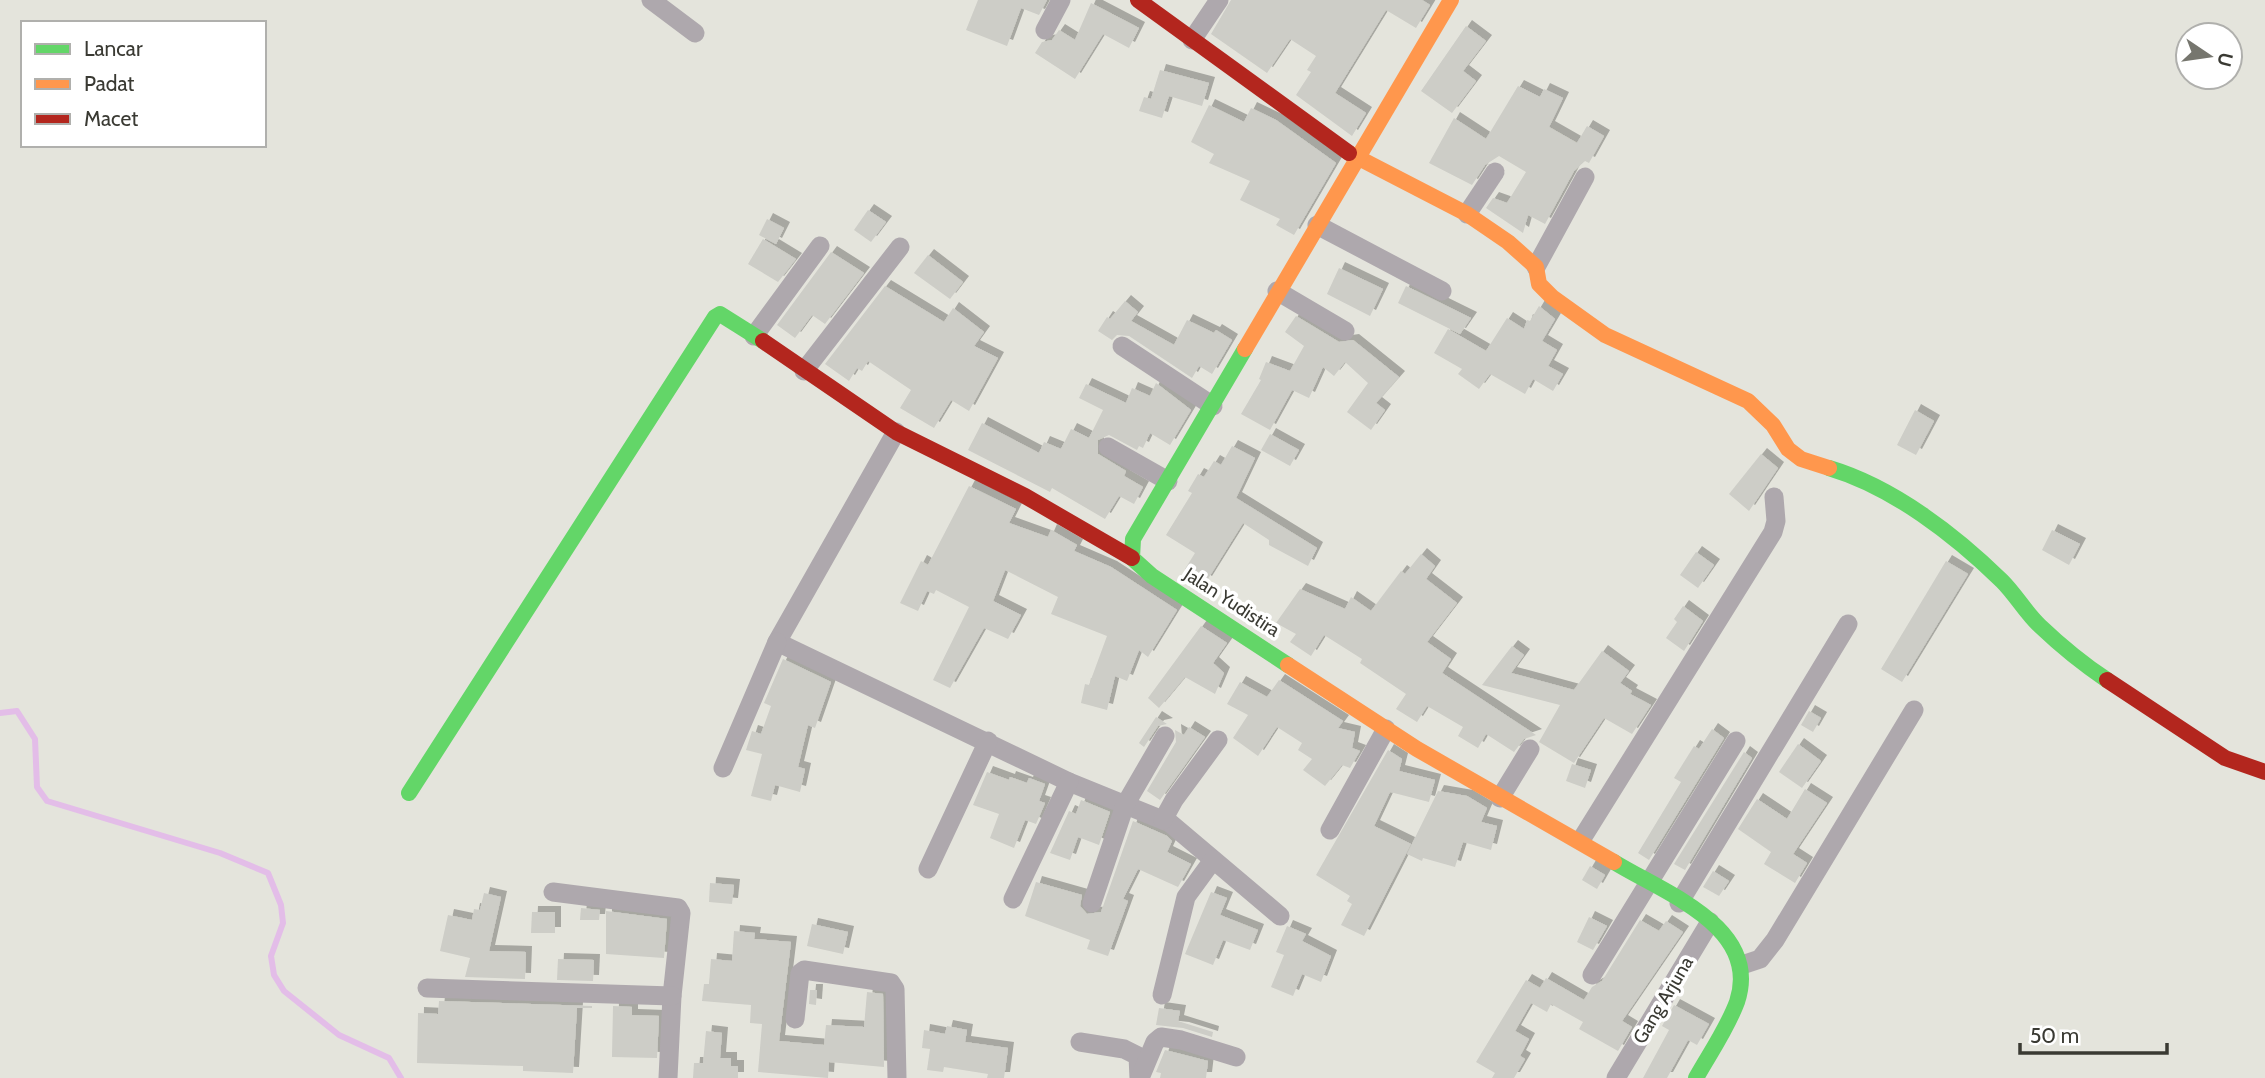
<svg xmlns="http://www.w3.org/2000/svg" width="2265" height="1078" font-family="Cabin,sans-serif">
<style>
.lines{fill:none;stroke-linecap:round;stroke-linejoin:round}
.stream{stroke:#e3bde8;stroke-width:6}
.building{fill:#cdcdc7;filter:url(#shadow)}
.street{stroke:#aea8ad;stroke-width:19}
.fast{stroke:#63d668;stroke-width:16}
.slow{stroke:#ff974d;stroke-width:16}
.jam{stroke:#b3261e;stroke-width:16}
.labels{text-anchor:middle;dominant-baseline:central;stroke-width:7;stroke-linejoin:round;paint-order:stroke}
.street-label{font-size:19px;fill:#3a3a33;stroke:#fff}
</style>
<defs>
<filter id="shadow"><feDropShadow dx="6" dy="-6" stdDeviation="0" flood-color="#0004"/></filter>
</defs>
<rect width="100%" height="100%" fill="#e4e4dc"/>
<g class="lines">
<polyline class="stream" points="0,713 17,711 35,739 37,787 47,801 220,853 268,873 281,905 283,923 271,956 274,975 284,991 339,1035 389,1058 401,1078"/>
</g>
<g class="building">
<polygon points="978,0 1047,0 1039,15 1021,8 1007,46 966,30"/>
<polygon points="1231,0 1422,0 1430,5 1416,28 1386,10 1335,93 1366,113 1352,136 1296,95 1311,72 1307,70 1316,56 1290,39 1267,73 1211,34"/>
<polygon points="1091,3 1139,28 1129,48 1103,34 1075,79 1035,53 1042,42 1052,40 1059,30 1075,40"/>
<polygon points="1466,26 1486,41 1463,71 1476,81 1452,113 1421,91"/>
<polygon points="1160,70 1209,83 1202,106 1169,96 1162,118 1139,111 1144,97 1151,99"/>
<polygon points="1518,86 1540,97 1544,89 1563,98 1549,127 1577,143 1587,126 1604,136 1589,163 1585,161 1574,171 1545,224 1528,215 1523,233 1486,208 1493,198 1507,203 1526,172 1499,156 1485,165 1472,185 1429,163 1454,118 1486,139"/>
<polygon points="1209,105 1244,122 1251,108 1276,120 1336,163 1294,235 1276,225 1280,219 1240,200 1250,181 1209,163 1214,154 1191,142"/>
<polygon points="868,210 886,222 871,242 854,230"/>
<polygon points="767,219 784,228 776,244 759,235"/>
<polygon points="763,239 796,259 778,282 748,264"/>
<polygon points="831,252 864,273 825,324 812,315 795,338 777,325"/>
<polygon points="928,255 963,282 950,299 914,273"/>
<polygon points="1339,268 1383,289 1370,316 1327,294"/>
<polygon points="885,286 944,322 953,308 984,332 974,346 998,358 969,411 951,400 934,428 900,408 911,390 868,361 862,371 857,368 849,381 825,364"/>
<polygon points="1406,286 1471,318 1460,334 1398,303"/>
<polygon points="1125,301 1138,312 1131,321 1174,345 1187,320 1214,333 1216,330 1232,340 1212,374 1199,366 1192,378 1129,336 1117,335 1112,340 1098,331 1107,317 1110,319"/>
<polygon points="1539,306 1555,319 1542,341 1557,350 1548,366 1563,374 1553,391 1533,379 1525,394 1490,374 1479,389 1458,374 1462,369 1434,353 1448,329 1486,351 1507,318 1524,329 1527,320 1530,321"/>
<polygon points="1296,316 1339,342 1353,340 1399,377 1376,403 1385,410 1371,430 1347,412 1368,383 1345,362 1334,376 1323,367 1309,398 1292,390 1270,430 1241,414 1261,380 1259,379 1266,362 1290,371 1304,346 1285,332"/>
<polygon points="1156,383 1191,410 1170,445 1150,433 1143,448 1139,446 1137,450 1109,435 1098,440 1098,454 1126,471 1124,476 1143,487 1134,504 1119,496 1105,519 1052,488 1050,492 968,450 982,423 1039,453 1044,442 1061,449 1071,429 1089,438 1103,410 1079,398 1086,384 1126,403 1132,388 1150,396"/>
<polygon points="1915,410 1934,421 1916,455 1897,445"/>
<polygon points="1270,434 1299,450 1290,466 1261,450"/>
<polygon points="1232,446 1255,458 1236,498 1317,548 1308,566 1269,545 1269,540 1243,523 1206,582 1185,569 1195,553 1166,535 1192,493 1188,491 1198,474 1204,477 1214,461 1221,465"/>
<polygon points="1761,454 1778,468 1749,511 1729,494"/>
<polygon points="969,486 1016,509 1009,523 1048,537 1051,530 1077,545 1074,551 1111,567 1177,610 1148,657 1139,650 1127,681 1115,676 1107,710 1081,703 1085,684 1089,685 1107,636 1051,614 1058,597 1005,570 993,601 1021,615 1008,639 984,628 950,688 933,680 969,607 936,590 934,594 927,591 918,611 900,603 921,561 928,565"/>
<polygon points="2052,530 2080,544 2069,565 2042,550"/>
<polygon points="1696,552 1714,565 1698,588 1680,575"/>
<polygon points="1421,554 1435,566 1426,579 1457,603 1427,642 1451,659 1442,673 1536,735 1524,739 1514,752 1486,734 1478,748 1458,736 1463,727 1427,706 1417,722 1396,709 1406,694 1360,663 1362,659 1324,635 1311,656 1290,642 1296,634 1276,623 1300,589 1345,609 1351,597 1371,611 1401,571 1405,574"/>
<polygon points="1946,561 1968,574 1902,682 1881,669"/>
<polygon points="1683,606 1703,621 1684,651 1666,638 1677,622 1674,619"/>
<polygon points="1201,626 1227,643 1213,663 1224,673 1215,694 1185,677 1159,708 1148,698"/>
<polygon points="1512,646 1524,655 1511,673 1574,690 1602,651 1629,671 1620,683 1632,691 1630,694 1651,705 1632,734 1604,718 1574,763 1539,742 1560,705 1482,685"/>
<polygon points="783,659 831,682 815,728 808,725 798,767 805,769 800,792 775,785 771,801 751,796 762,754 746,750 752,731 761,734 771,706 764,703"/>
<polygon points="1279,680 1343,721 1338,728 1355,732 1352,748 1360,751 1350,768 1342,765 1325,786 1303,770 1312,759 1298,750 1302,743 1277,727 1258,756 1233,738 1248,715 1227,704 1240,682 1267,697"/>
<polygon points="1809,711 1821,718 1813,732 1801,725"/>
<polygon points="1156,717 1167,724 1158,726 1144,747 1139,743"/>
<polygon points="1189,727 1205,737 1160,800 1147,791 1176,742 1175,730 1184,735"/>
<polygon points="1712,729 1724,738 1649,860 1638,853 1681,782 1674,778 1694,746 1699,749"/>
<polygon points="1798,744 1821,761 1802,788 1779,772"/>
<polygon points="1388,750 1402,759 1399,771 1435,780 1429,802 1390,792 1374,826 1411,844 1364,936 1341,925 1352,904 1347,901 1350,896 1316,875"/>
<polygon points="1744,752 1752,758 1685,870 1674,864"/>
<polygon points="1572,764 1591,770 1585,788 1566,781"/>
<polygon points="987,772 1009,780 1010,777 1027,783 1029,778 1045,784 1039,801 1045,803 1036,824 1025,820 1014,848 990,838 999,814 973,805"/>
<polygon points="1805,789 1827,803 1793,854 1807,863 1795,883 1764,864 1771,852 1738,829 1757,799 1787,819"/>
<polygon points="1438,791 1467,796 1487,808 1481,822 1497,826 1491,850 1463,842 1455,867 1423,858 1422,861 1407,854"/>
<polygon points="1081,800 1110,812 1099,845 1078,837 1070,860 1050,853 1069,811 1076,814"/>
<polygon points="1133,821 1167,836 1172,841 1167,852 1191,864 1178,887 1138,869 1123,899 1128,901 1108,956 1087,949 1090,940 1025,916 1036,882 1082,895 1080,906 1087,914 1101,912"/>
<polygon points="1590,866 1605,875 1597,889 1582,880"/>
<polygon points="1713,871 1729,881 1719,896 1703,887"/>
<polygon points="710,883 734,885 732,904 709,902"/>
<polygon points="1211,892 1227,898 1220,915 1258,930 1250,950 1223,940 1213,965 1185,954"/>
<polygon points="484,893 501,897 489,951 526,952 525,979 465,977 470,958 440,951 448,915 472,920 474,909 480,910"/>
<polygon points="581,908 600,910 599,920 580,920"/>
<polygon points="606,911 667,919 664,958 606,954"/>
<polygon points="532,912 555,912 555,933 531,933"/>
<polygon points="1589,917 1607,926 1593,950 1577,942"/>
<polygon points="1640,920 1659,931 1666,921 1683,932 1622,1021 1632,1027 1618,1051 1579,1029 1583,1022 1551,1004 1547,1012 1531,1003 1515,1031 1529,1039 1520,1056 1525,1059 1514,1078 1492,1078 1495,1073 1476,1062 1526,980 1540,988 1546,978 1584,1000 1592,987 1602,981"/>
<polygon points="812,924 848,932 843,954 807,946"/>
<polygon points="1287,926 1306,934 1302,941 1331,956 1321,982 1302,974 1293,996 1271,987 1284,955 1276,952"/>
<polygon points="734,931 755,933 754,939 791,942 779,1041 824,1045 826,1025 864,1027 867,992 883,994 884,1067 829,1062 828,1078 758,1072 762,1024 750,1023 751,1005 702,1001 704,984 709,984 711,959 732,961"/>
<polygon points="558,959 594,960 593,981 557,980"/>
<polygon points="810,990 817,990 816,1005 809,1004"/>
<polygon points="439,1001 592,1006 592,1008 577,1008 573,1073 523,1071 523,1066 417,1063 418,1013 438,1014"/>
<polygon points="1674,1005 1709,1024 1697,1045 1688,1040 1667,1078 1643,1078 1669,1030 1662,1026"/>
<polygon points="613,1006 632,1007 632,1015 659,1016 657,1058 612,1057"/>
<polygon points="1159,1008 1180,1011 1178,1021 1213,1032 1212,1037 1183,1028 1156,1025"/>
<polygon points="947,1026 967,1030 965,1042 1008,1048 1004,1078 987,1078 988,1074 944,1067 943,1072 927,1070 930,1049 922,1048 924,1030 945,1034"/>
<polygon points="706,1031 722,1033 720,1058 731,1058 731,1066 738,1066 738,1078 693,1078 694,1063 703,1063"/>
<polygon points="1165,1050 1208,1061 1206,1078 1160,1078 1161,1073 1156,1072"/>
</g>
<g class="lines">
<g class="street">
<polyline points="651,0 695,33"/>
<polyline points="1045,30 1061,0"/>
<polyline points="1192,40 1219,0"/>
<polyline points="1467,214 1495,172"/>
<polyline points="1317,225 1442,291"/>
<polyline points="1536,267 1585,177"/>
<polyline points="1277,291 1345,331"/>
<polyline points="754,336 820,246"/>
<polyline points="1122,346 1213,406"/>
<polyline points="804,371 900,247"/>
<polyline points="896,432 777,642 1069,782 1170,823 1280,916"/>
<polyline points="1108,447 1168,481"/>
<polyline points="723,768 777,642"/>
<polyline points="1500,798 1530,749"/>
<polyline points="1163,820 1174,800 1218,740"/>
<polyline points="1330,830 1386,729"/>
<polyline points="1581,840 1773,532 1776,521 1774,497"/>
<polyline points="928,869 988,741"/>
<polyline points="553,892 678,908 681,913 672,996 668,1078"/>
<polyline points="1013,899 1069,782"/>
<polyline points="1092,903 1125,805 1165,736"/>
<polyline points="1679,903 1848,624"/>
<polyline points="1742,965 1760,959 1775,940 1914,710"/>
<polyline points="1592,975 1736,741"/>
<polyline points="427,988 672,996"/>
<polyline points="1162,995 1186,897 1213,860"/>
<polyline points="795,1019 800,973 804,970 891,983 895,989 897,1078"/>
<polyline points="1080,1042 1124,1049 1138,1056 1139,1078"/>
<polyline points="1140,1078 1155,1042 1161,1037 1181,1040 1236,1057"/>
<polyline points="1616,1078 1710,922"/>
</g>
<g class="fast">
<polyline points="1245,349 1133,539 1132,558 1152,576 1288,665"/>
<path d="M1829 468C1893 487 1955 535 2002 581 2016 595 2026 613 2040 626 2061 646 2083 664 2107 680"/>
<polyline points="409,793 715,317 720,314 763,341"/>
<path d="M1614 862C1664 893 1762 927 1737 1002 1727 1029 1710 1053 1696 1078"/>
</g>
<g class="slow">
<polyline points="1349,153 1467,214 1508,242 1536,267 1539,284 1552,297 1605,335 1748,401 1773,425 1788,449 1801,459 1829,468"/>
<polyline points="1245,349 1451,0"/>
<polyline points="1288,665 1417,749 1614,862"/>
</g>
<g class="jam">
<polyline points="1138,0 1349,153"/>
<polyline points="763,341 896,432 1025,496 1132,558"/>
<polyline points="2107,680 2225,758 2265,772"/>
</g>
</g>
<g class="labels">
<g class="street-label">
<text transform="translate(1232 602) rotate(33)">Jalan Yudistira</text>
<text transform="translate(1663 1000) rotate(-59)">Gang Arjuna</text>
</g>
</g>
<rect x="21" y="21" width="245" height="126" fill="#ffffff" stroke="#b0b0ad" stroke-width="2"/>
<rect x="35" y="44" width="35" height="10" fill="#63d668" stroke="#b0b0ad" stroke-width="2"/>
<text x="84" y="56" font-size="21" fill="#3a3a33">Lancar</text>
<rect x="35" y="79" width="35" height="10" fill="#ff974d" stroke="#b0b0ad" stroke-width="2"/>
<text x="84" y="91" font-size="21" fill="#3a3a33">Padat</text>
<rect x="35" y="114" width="35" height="10" fill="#b3261e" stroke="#b0b0ad" stroke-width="2"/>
<text x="84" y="126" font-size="21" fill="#3a3a33">Macet</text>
<g transform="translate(2209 56) rotate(103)"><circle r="33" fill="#ffffff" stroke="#b0b0ad" stroke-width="2"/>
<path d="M0-5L12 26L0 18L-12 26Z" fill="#76766e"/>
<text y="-10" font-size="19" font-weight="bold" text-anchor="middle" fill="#3a3a33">U</text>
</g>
<path d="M2020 1043v10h147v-10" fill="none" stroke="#3a3a33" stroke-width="3.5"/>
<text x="2030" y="1043" font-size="21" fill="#3a3a33" stroke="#ffffff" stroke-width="5" paint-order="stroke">50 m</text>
</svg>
